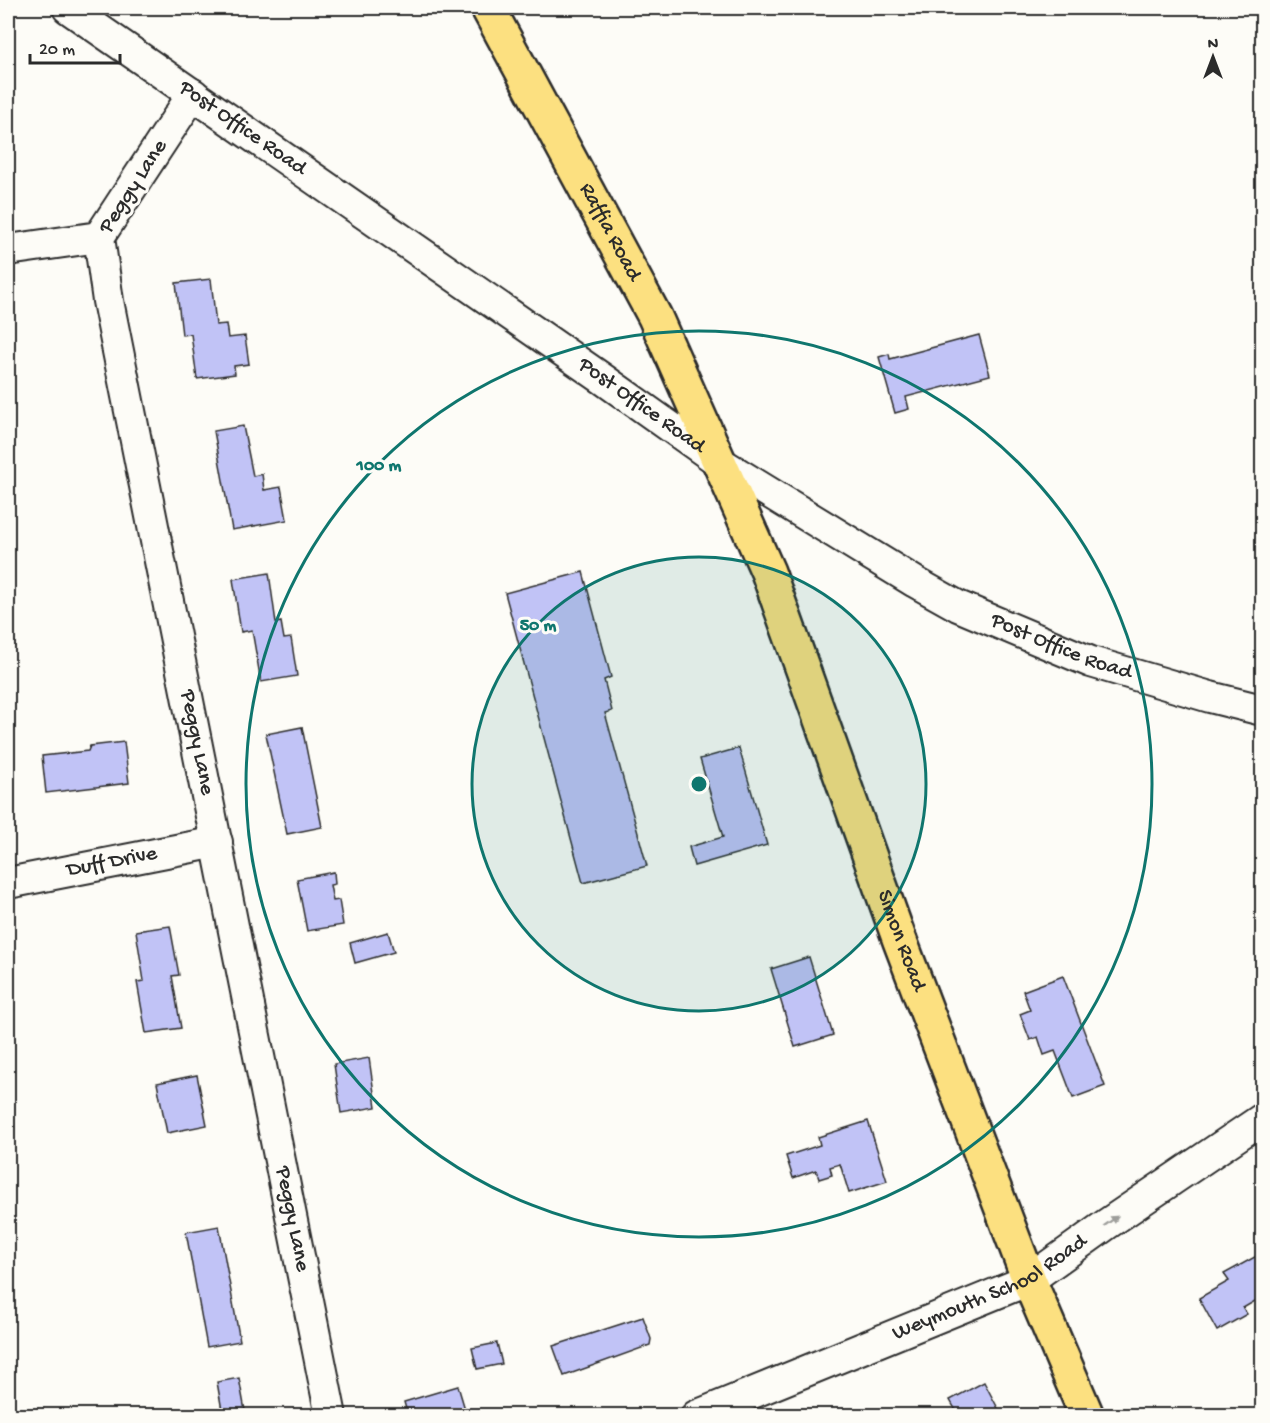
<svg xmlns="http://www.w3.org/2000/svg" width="1270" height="1423" font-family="'Gochi Hand',sans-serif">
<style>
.building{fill:#c1c3f6;stroke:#2b2b2b;stroke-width:1.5}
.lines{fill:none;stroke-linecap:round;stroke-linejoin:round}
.minor-casing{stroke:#2b2b2b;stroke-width:34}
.major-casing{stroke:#2b2b2b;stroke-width:38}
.minor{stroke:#fdfcf7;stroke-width:30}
.major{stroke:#fce080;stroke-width:33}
.oneway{fill:#9e9e9b}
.ring{fill:none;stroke:#0f766e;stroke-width:3}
.labels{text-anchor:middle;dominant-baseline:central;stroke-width:6;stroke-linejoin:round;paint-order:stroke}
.street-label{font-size:22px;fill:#2b2b2b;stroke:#fdfcf7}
.centre{fill:#0f766e;stroke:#fdfcf7;stroke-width:3}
.ring-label{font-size:18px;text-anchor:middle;font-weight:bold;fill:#0f766e;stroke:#fdfcf7;stroke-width:6;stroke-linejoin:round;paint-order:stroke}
</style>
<rect width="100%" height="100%" fill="#fdfcf7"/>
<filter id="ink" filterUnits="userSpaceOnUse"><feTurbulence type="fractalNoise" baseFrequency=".0167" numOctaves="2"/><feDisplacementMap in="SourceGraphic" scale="12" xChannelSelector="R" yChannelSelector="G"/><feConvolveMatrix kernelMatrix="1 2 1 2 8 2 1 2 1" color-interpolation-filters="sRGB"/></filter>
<g filter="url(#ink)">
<g class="building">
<polygon points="211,279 216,325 226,324 228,338 245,336 249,364 234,366 235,374 197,379 191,334 182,335 176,283"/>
<polygon points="979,335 990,375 906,397 909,409 895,413 879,357 889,354 890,359"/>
<polygon points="243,426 253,476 262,474 264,490 281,487 287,520 232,530 214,431"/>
<polygon points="583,572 611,677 604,680 612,711 605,713 647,866 583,883 505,593"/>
<polygon points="269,573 276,623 281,622 284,639 291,638 297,676 261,682 252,630 241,632 233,579"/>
<polygon points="302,727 322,827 287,834 266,734"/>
<polygon points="124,742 129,783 46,793 42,756 88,751 90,746"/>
<polygon points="739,748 767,845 694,866 689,847 723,837 700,759"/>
<polygon points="8,770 12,794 8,795"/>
<polygon points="334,872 335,884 330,885 333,901 339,900 343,925 307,931 297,879"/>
<polygon points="170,926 179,975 172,976 181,1028 146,1033 137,982 144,981 136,931"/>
<polygon points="388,932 394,952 355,963 350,943"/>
<polygon points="809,957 833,1035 795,1047 771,969"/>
<polygon points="1063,976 1105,1086 1073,1098 1055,1051 1044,1055 1038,1037 1030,1040 1020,1014 1030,1010 1023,991"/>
<polygon points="369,1058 376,1107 341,1113 334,1064"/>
<polygon points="197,1075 207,1125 167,1133 157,1083"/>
<polygon points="868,1121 887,1181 849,1193 840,1164 830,1167 832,1175 819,1179 816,1170 793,1178 786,1156 820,1145 818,1137"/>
<polygon points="219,1226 240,1341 207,1347 186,1232"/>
<polygon points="1262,1253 1262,1297 1243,1308 1247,1314 1217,1331 1199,1298 1229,1281 1224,1274"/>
<polygon points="643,1317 651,1339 650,1345 564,1376 553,1346"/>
<polygon points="497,1343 502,1364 477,1369 472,1348"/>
<polygon points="239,1378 246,1416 223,1416 217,1382"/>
<polygon points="984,1382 1002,1416 959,1416 950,1400"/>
<polygon points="458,1386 467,1416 408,1416 404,1402"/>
</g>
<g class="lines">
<defs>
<g id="minor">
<path id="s1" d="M68 8 603 379 721 463 915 582 958 606 1091 662 1210 697 1262 710"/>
<path id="s2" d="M193 94 99 237 108 301 331 1416"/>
<polyline points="8,250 99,237"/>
<path id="s3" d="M8 883 217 842"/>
<path id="s4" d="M696 1416 1029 1280 1107 1224 1262 1119"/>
</g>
<g id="major">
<path id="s5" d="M488 8 655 317 768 572 900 941 1029 1280 1087 1416"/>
</g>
</defs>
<use href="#minor" class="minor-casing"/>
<use href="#major" class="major-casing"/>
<use href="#minor" class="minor"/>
<use href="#major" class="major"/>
</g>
<defs><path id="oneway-solid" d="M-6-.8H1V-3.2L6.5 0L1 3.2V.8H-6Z" transform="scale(1.5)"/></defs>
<use class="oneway" href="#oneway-solid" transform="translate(1111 1221) rotate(-35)"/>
</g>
<circle cx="699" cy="784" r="227" fill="#0f766e" fill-opacity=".12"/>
<g class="ring">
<circle cx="699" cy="784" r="227"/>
<circle cx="699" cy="784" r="453"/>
</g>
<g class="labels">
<g class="street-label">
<text stroke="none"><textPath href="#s1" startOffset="212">Post Office Road</textPath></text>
<text transform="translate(134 187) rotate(-57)">Peggy Lane</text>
<text stroke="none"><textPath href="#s5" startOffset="255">Raffia Road</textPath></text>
<text stroke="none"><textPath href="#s1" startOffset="698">Post Office Road</textPath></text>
<text stroke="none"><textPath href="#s1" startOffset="1184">Post Office Road</textPath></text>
<text stroke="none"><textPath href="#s2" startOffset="686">Peggy Lane</textPath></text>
<text stroke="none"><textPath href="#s3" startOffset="106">Duff Drive</textPath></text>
<text stroke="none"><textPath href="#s5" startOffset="1022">Simon Road</textPath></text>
<text stroke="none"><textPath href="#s2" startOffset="1172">Peggy Lane</textPath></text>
<text stroke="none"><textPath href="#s4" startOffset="321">Weymouth School Road</textPath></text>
</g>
</g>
<circle cx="699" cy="784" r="9" class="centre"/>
<g class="ring-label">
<text x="379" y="470">100 m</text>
<text x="538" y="630">50 m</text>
</g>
<rect width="1270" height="1423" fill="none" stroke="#fdfcf7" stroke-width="30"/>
<rect x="15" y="15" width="1240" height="1393" fill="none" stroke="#2b2b2b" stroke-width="2" filter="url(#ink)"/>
<g transform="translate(1213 57)" stroke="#fdfcf7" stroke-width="4.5" paint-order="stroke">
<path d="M0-4.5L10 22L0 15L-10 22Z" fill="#2b2b2b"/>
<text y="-9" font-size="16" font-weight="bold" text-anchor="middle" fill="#2b2b2b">N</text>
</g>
<path d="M30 54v9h90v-9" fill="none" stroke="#2b2b2b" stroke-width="3"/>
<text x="39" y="54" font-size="18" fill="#2b2b2b" stroke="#fdfcf7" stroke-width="4.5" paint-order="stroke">20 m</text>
</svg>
